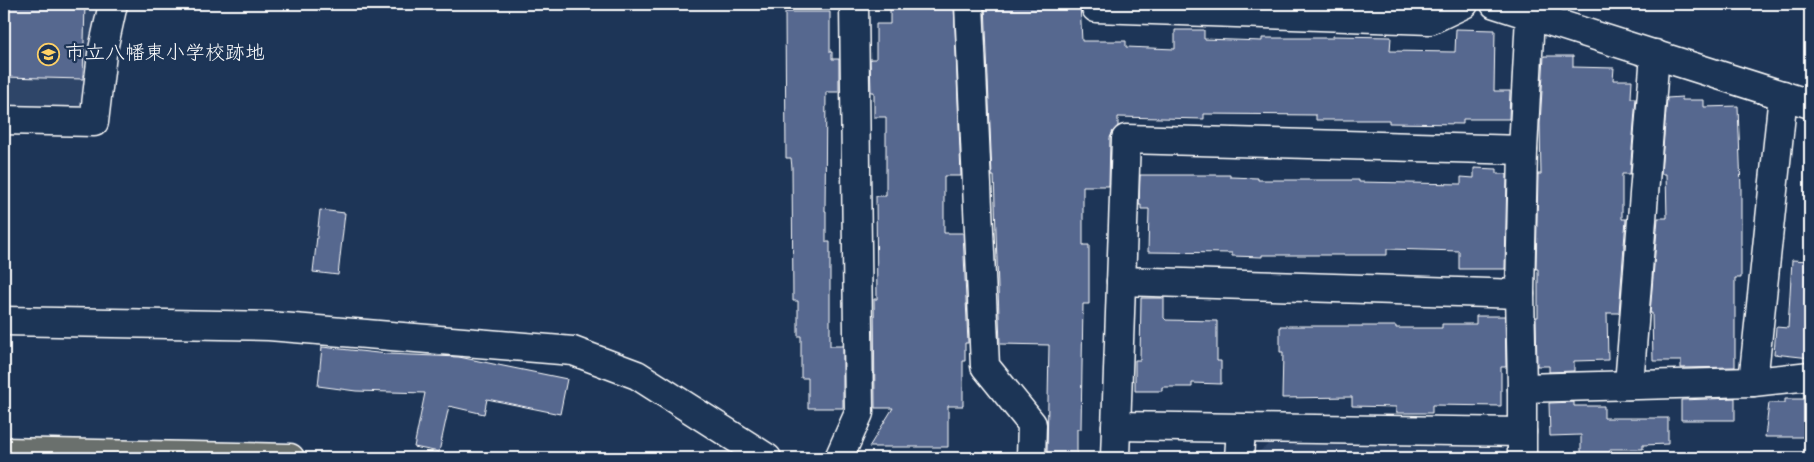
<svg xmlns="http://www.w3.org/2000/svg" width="1814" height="462" font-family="'Indie Flower','Klee One',sans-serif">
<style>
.built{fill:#2e4468}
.building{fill:#57688f;stroke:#fff}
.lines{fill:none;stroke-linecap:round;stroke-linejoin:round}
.minor-casing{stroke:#fff;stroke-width:31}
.major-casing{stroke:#fff;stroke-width:31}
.minor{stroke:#1d3557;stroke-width:28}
.major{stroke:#6b706d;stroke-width:28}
.labels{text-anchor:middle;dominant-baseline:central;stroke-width:4.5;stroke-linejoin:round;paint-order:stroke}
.poi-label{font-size:20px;fill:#fff;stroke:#1d3557;text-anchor:start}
</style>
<rect width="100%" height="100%" fill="#1d3557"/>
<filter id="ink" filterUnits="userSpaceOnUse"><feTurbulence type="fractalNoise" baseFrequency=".02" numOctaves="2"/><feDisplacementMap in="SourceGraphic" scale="10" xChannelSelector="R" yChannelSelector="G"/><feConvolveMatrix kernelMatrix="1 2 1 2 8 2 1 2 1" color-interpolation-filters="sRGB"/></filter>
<g filter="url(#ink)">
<g class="built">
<polygon points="4,4 101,4 87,105 79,113 4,111"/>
<polygon points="1269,444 1498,448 1511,458 1256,458 1256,454"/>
</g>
<g class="building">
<polygon points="4,4 85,4 83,79 4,77"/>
<polygon points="890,4 954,4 961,176 944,176 944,233 963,233 968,343 965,343 965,361 963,361 963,406 948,406 948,447 869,447 893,408 875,408 874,299 877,299 876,196 886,196 886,117 874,117 874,92 871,92 870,59 876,59 876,24 890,24"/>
<polygon points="985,4 1080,4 1082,41 1126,41 1126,47 1175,49 1175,30 1204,30 1204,39 1262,41 1262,38 1333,38 1333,36 1391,37 1390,51 1455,52 1456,29 1495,30 1494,91 1510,91 1509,119 1463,119 1463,124 1389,123 1389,120 1316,120 1316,115 1204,114 1204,119 1118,117 1118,126 1113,131 1110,138 1109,186 1083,186 1083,245 1089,245 1089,304 1083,304 1081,429 1077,429 1077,455 1047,455 1049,345 1000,344 994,176 992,176"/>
<polygon points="785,12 830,12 830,52 832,52 832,59 839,59 839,92 826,92 825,211 826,211 826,242 830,242 830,346 843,346 843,408 808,408 808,378 801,378 801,336 798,336 798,301 793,301 792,168 791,158 786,158"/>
<polygon points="1544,56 1573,56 1573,67 1614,68 1613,80 1632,80 1631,98 1636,98 1630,174 1622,174 1622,219 1626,219 1619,313 1607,313 1608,360 1574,361 1574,371 1549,372 1549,366 1537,366 1536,317 1538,317 1538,269 1536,269 1538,174 1541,174 1540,124"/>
<polygon points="1682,97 1682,100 1704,100 1704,107 1738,106 1741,189 1741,278 1735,278 1735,367 1681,368 1681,361 1653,361 1652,313 1650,313 1658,218 1667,218 1666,174 1661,174 1667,98"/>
<polygon points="1474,168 1497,169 1497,174 1507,174 1505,269 1459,269 1459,251 1387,249 1387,255 1262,255 1262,257 1232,256 1232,253 1148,252 1149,209 1141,209 1141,205 1139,205 1140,175 1230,175 1230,177 1258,178 1258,180 1359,180 1359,182 1461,184 1461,177 1474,178"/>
<polygon points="320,210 345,213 338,275 313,272"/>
<polygon points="1792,260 1810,261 1810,358 1774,354 1776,327 1788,328"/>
<polygon points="1141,298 1164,298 1164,318 1166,320 1217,321 1217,361 1221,361 1221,384 1192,383 1192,387 1162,387 1162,391 1135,391 1135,360 1140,360"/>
<polygon points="1476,316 1505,316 1506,367 1501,367 1501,406 1432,405 1432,413 1396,413 1396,407 1352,406 1352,397 1282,398 1283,352 1280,352 1280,326 1396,326 1396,328 1442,328 1442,324 1476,324"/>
<polygon points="322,347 387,354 459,357 567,379 560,414 487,399 484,414 449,406 439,452 414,447 425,393 356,391 318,386"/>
<polygon points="1735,398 1735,420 1681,420 1681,400"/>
<polygon points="1785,399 1808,399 1808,437 1765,437 1769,403 1785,403"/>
<polygon points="1574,402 1574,406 1604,406 1604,418 1668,418 1668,444 1643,445 1643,449 1610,449 1610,452 1581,452 1581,435 1550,436 1549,403"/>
</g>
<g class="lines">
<defs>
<g id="minor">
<polyline points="969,4 985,366 1032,424 1031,458"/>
<polyline points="1096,4 1096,8 1430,20 1464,4"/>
<polyline points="1495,4 1810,104"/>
<polyline points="4,120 94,122 102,54 113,4"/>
<polyline points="1121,281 1520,294"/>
<polyline points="4,321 269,326 573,351 637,375 767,458"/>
<polyline points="1753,382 1783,95"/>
<polyline points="1629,385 1655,54"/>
<polyline points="1522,388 1753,382 1810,376"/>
<polyline points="1116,426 1522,432"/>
<polyline points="839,458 859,413 854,4"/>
<polyline points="1115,458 1126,139 1523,150"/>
<polyline points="1239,458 1241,429"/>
<polyline points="1522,458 1522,388 1520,294 1523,150 1530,16"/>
</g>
<polyline id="major" points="4,452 290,458"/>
</defs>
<use href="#minor" class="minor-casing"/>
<use href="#major" class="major-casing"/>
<use href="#minor" class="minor"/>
<use href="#major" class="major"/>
</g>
</g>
<defs>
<symbol id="school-ring" viewBox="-11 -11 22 22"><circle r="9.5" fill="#1d3557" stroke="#ffd166" stroke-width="1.5"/><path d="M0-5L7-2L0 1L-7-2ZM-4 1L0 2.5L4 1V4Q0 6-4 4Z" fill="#ffd166"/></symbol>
</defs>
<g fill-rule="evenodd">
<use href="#school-ring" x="36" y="42" width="25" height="25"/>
</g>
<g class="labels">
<g class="poi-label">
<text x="65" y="54">市立八幡東小学校跡地</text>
</g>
</g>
<rect width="1814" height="462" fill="none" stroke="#1d3557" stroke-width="20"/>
<rect x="10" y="10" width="1794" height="442" fill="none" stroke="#fff" stroke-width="2" filter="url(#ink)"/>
</svg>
